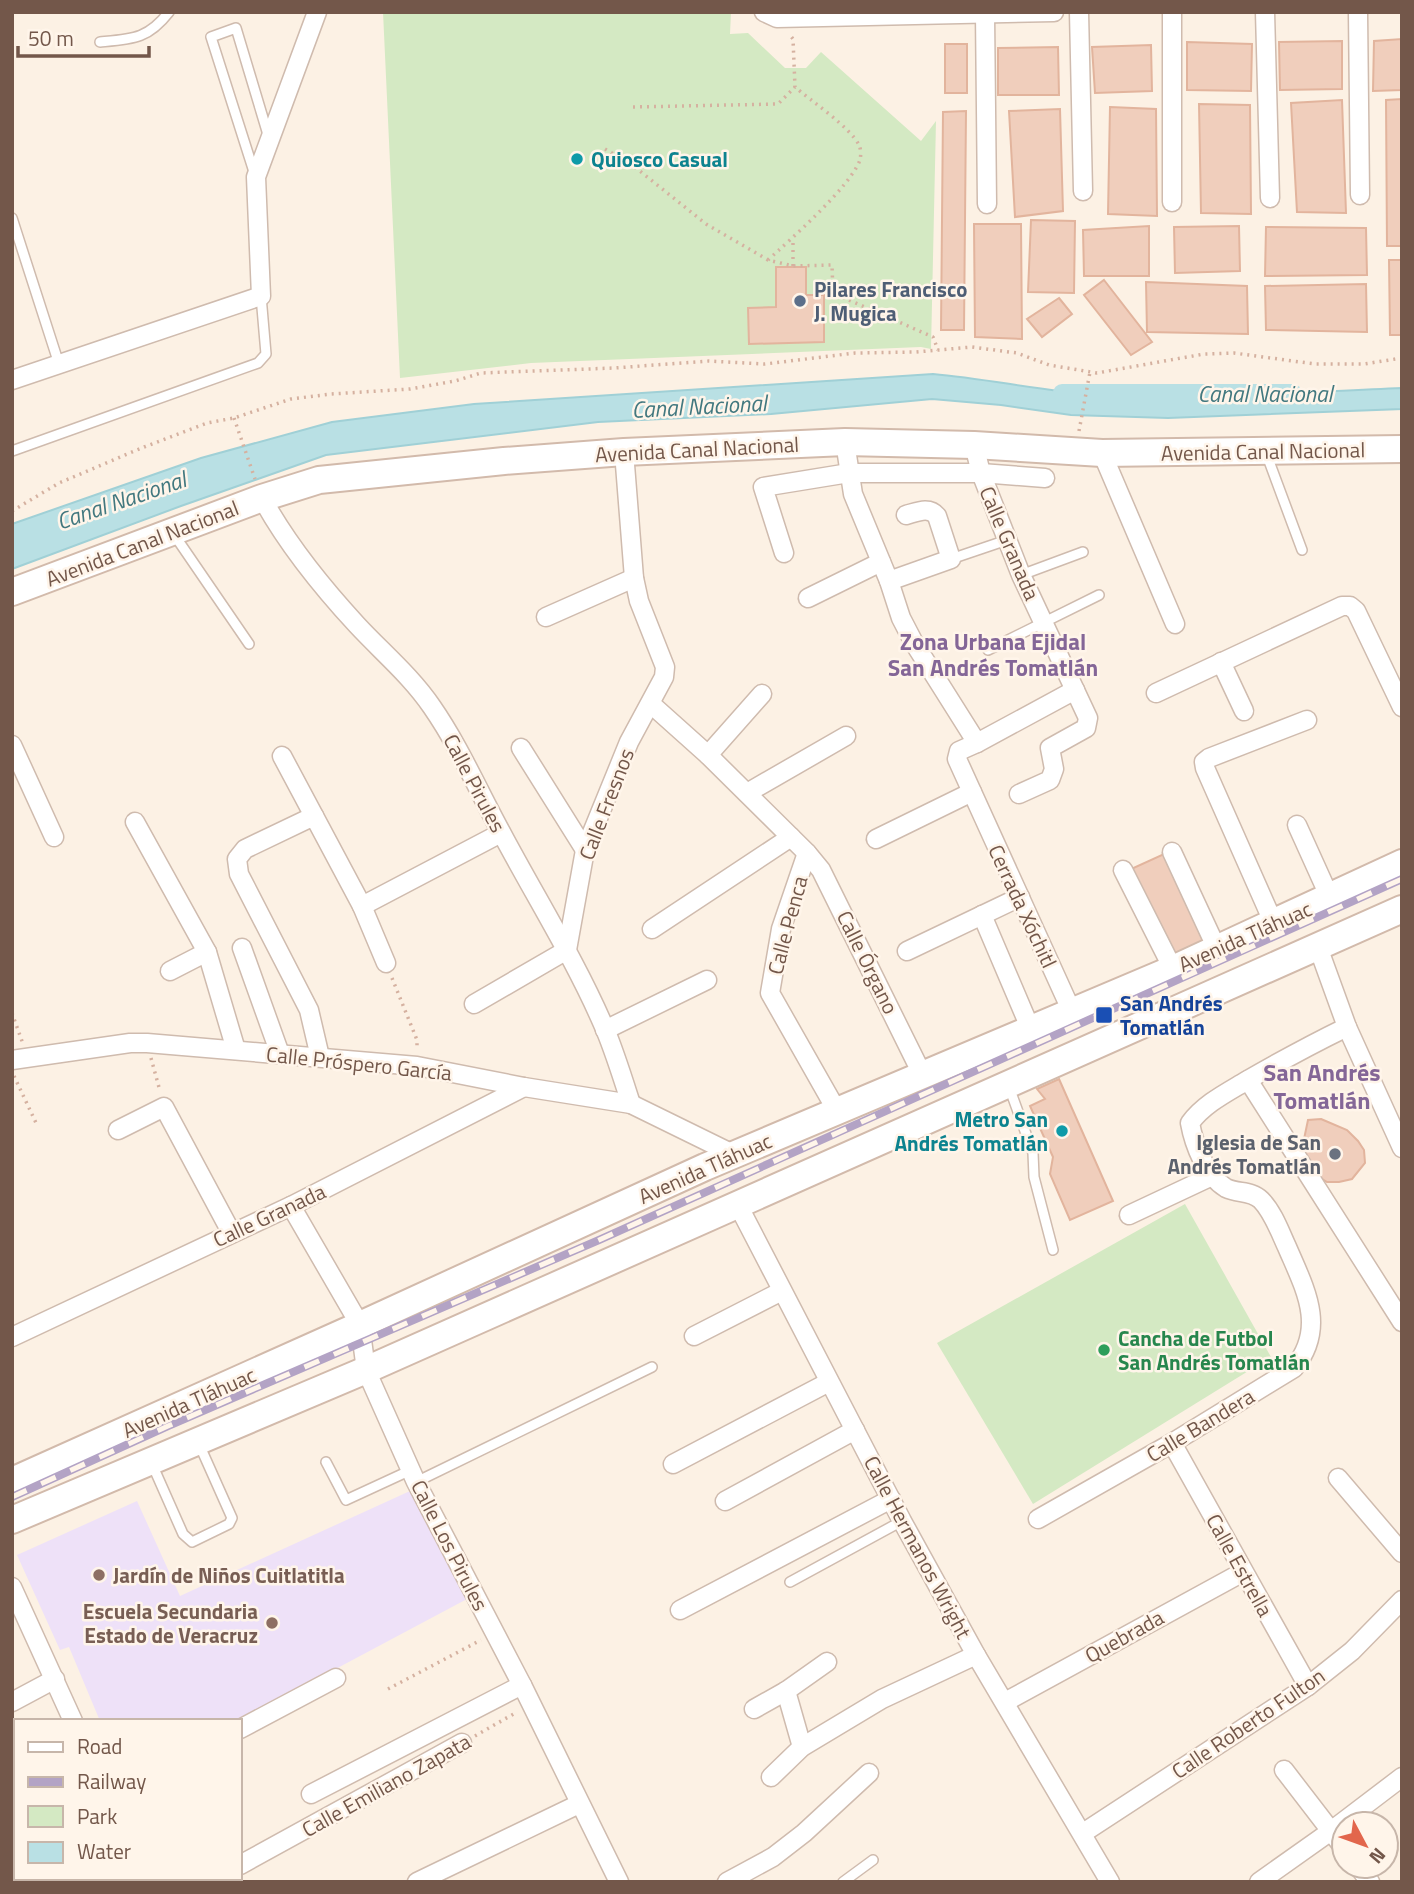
<svg xmlns="http://www.w3.org/2000/svg" width="1414" height="1894" font-family="'Titillium Web',sans-serif">
<style>
.education{fill:#eee1f8}
.green{fill:#d4e9c3}
.water{fill:#b9e0e4;stroke:#a0d0d6;stroke-width:2}
.lines{fill:none;stroke-linecap:round;stroke-linejoin:round}
.canal{stroke:#b9e0e4;stroke-width:18}
.building{fill:#f0cebc;stroke:#e2b49d;stroke-width:2}
.lane-casing{stroke:#cfbbae;stroke-width:12}
.street-casing{stroke:#cfbbae;stroke-width:21}
.secondary-casing{stroke:#d2baab;stroke-width:30}
.path{stroke:#d5b1a0;stroke-width:3.5;stroke-dasharray:2 5;stroke-linecap:butt}
.lane{stroke:#fff;stroke-width:9}
.street{stroke:#fff;stroke-width:18}
.secondary{stroke:#fff;stroke-width:26}
.rail-casing{stroke:#b3a3c5;stroke-width:8}
.rail{stroke:#fff5ea;stroke-width:5;stroke-dasharray:16;stroke-linecap:butt}
.culture-dot{fill:#0f9aa8;stroke:#fff5ea;stroke-width:2.5}
.service-dot{fill:#5c6f8a;stroke:#fff5ea;stroke-width:2.5}
.transit-dot{fill:#1a4fb4;stroke:#fff5ea;stroke-width:2.5}
.worship-dot{fill:#6b7280;stroke:#fff5ea;stroke-width:2.5}
.leisure-dot{fill:#2e9e5b;stroke:#fff5ea;stroke-width:2.5}
.education-dot{fill:#8d6e63;stroke:#fff5ea;stroke-width:2.5}
.labels{text-anchor:middle;dominant-baseline:central;stroke-width:5;stroke-linejoin:round;paint-order:stroke}
.culture-label{font-size:21px;font-weight:bold;fill:#0d838f;stroke:#fff5ea;text-anchor:start}
.service-label{font-size:21px;font-weight:bold;fill:#4e5e75;stroke:#fff5ea;text-anchor:start}
.street-label{font-size:21px;fill:#73574a;stroke:#fff5ea}
.transit-label{font-size:21px;font-weight:bold;fill:#164399;stroke:#fff5ea;text-anchor:start}
.worship-label{font-size:21px;font-weight:bold;fill:#5b616d;stroke:#fff5ea;text-anchor:end}
.leisure-label{font-size:21px;font-weight:bold;fill:#27864d;stroke:#fff5ea;text-anchor:start}
.education-label{font-size:21px;font-weight:bold;fill:#785e54;stroke:#fff5ea;text-anchor:start}
.water-label{font-size:23px;font-style:italic;fill:#42787f;stroke:#fff5ea}
.neighbourhood-label{font-size:23px;font-weight:bold;fill:#846697;stroke:#fff5ea}
.quarter-label{font-size:24px;font-weight:bold;fill:#846697;stroke:#fff5ea}
</style>
<rect width="100%" height="100%" fill="#fcf1e4"/>
<polygon class="education" points="410,1491 467,1599 238,1721 100,1721 69,1647 60,1650 17,1555 137,1501 180,1596"/>
<g class="green">
<polygon points="383,12 731,12 730,34 748,33 785,68 806,68 821,52 921,141 936,121 931,349 921,347 531,363 400,378"/>
<polygon points="1185,1204 1271,1357 1033,1504 937,1343"/>
</g>
<path class="water" d="M933 374C990 379 1046 392 1103 395 1202 400 1302 392 1402 388V409L1168 418 1071 415 1001 405 932 399 771 414 598 422 326 455 181 506 12 569V524L201 458 332 422 474 404Z"/>
<g class="lines">
<polyline class="canal" points="1062,393 1293,393"/>
</g>
<g class="building">
<polygon points="1402,39 1402,90 1373,91 1374,41"/>
<polygon points="1342,41 1342,89 1280,90 1279,42"/>
<polygon points="1187,42 1252,44 1251,91 1187,90"/>
<rect x="945" y="44" width="22" height="49"/>
<polygon points="1151,45 1152,91 1095,93 1092,47"/>
<polygon points="1058,47 1059,95 998,95 998,48"/>
<polygon points="1402,99 1402,246 1387,246 1386,100"/>
<polygon points="1342,100 1346,213 1297,212 1291,103"/>
<polygon points="1199,104 1250,105 1251,214 1201,213"/>
<polygon points="1110,107 1156,109 1157,216 1108,214"/>
<polygon points="1060,109 1063,211 1015,217 1009,111"/>
<polygon points="966,111 964,330 941,330 943,112"/>
<polygon points="1031,220 1075,221 1074,293 1028,292"/>
<polygon points="974,224 1021,224 1022,339 975,337"/>
<polygon points="1149,226 1149,276 1084,276 1083,230"/>
<polygon points="1239,226 1240,271 1175,273 1174,227"/>
<polygon points="1266,227 1366,228 1367,275 1265,276"/>
<polygon points="1389,260 1402,260 1402,335 1390,335"/>
<polygon points="776,267 806,267 806,295 824,295 824,342 749,344 748,308 776,307"/>
<polygon points="1104,280 1152,342 1131,355 1084,295"/>
<polygon points="1146,282 1247,286 1248,334 1147,332"/>
<polygon points="1366,284 1367,332 1266,330 1265,286"/>
<polygon points="1059,298 1072,314 1042,337 1027,319"/>
<polygon points="1164,854 1208,951 1173,967 1129,870"/>
<polygon points="1059,1079 1113,1201 1070,1220 1050,1174 1053,1157 1030,1106 1045,1099 1037,1089"/>
<polygon points="1321,1119 1347,1130 1358,1141 1364,1150 1365,1163 1352,1179 1339,1182 1327,1182 1319,1177 1306,1157 1304,1139 1308,1120"/>
</g>
<g class="lines">
<defs>
<g id="lane">
<path d="M100 42C133 39 148 39 169 12"/>
<polyline points="254,172 211,37 236,28 269,138"/>
<polyline points="12,218 59,364"/>
<polyline points="12,451 258,363 266,354 261,296"/>
<polyline points="1266,453 1302,550"/>
<polyline points="173,533 249,644"/>
<polyline points="951,559 1007,540"/>
<polyline points="1021,575 1083,552"/>
<polyline points="988,650 1099,595"/>
<polyline points="1009,1087 1033,1153 1034,1177 1053,1250"/>
<polyline points="326,1462 346,1500 411,1470"/>
<polyline points="152,1464 183,1534 192,1542 229,1524 232,1518 199,1444"/>
<polyline points="416,1482 652,1367"/>
<polyline points="790,1582 902,1521"/>
<polyline points="843,1882 873,1860"/>
</g>
<g id="street">
<polyline points="764,12 777,18 1054,12"/>
<polyline points="1079,12 1083,191"/>
<polyline points="1172,12 1172,202"/>
<polyline points="1265,12 1270,198"/>
<polyline points="1358,12 1360,195"/>
<polyline points="985,14 987,204"/>
<polyline points="12,380 261,296 256,177 317,12"/>
<polyline points="845,442 853,494 889,581 901,618 914,643 977,743 959,751 957,759 1072,1012"/>
<polyline points="974,445 981,473 1021,575 1088,718 1086,728 1050,748 1054,769 1050,780 1019,794"/>
<polyline points="1102,453 1175,624"/>
<path d="M262 498C287 544 321 586 357 625 382 652 411 676 432 707 459 746 478 790 501 832 536 898 576 961 605 1029 615 1053 623 1079 631 1104"/>
<polyline points="784,553 763,487 849,473 981,473 1045,478"/>
<path d="M889 581 951 559 937 516C929 506 917 512 906 515"/>
<polyline points="808,598 881,562"/>
<polyline points="546,617 634,578"/>
<polyline points="1221,662 1244,711"/>
<polyline points="1156,693 1342,606 1350,606 1356,611 1402,707"/>
<polyline points="651,704 708,755 807,853 821,870 922,1074"/>
<polyline points="977,743 1075,690"/>
<polyline points="12,745 54,837"/>
<polyline points="521,748 585,850"/>
<polyline points="708,755 762,694"/>
<polyline points="282,756 314,816"/>
<polyline points="747,793 846,736"/>
<polyline points="135,822 207,952 236,1050"/>
<polyline points="1297,825 1330,898"/>
<polyline points="876,839 972,792"/>
<polyline points="1172,852 1217,949"/>
<polyline points="807,853 781,929 770,993 837,1111"/>
<polyline points="1123,870 1173,969"/>
<polyline points="362,906 501,833"/>
<polyline points="982,915 1031,1030"/>
<polyline points="1274,924 1205,768 1204,762 1209,758 1307,720"/>
<polyline points="652,929 791,837"/>
<polyline points="1318,947 1347,1027 1402,1148"/>
<polyline points="242,948 280,1054"/>
<polyline points="907,951 1020,897"/>
<polyline points="170,971 207,952"/>
<polyline points="474,1004 567,950 585,850 629,742 664,677 665,667 639,601 634,578 624,452"/>
<polyline points="605,1030 707,980"/>
<polyline points="320,1057 309,1010 239,874 237,859 245,849 314,816 362,906 386,963"/>
<polyline points="12,1060 130,1043 147,1043 417,1066 524,1087 631,1104 735,1155"/>
<polyline points="1248,1080 1402,1322"/>
<polyline points="118,1130 164,1107 231,1232"/>
<polyline points="738,1205 902,1521 976,1655 1110,1882"/>
<polyline points="291,1206 360,1325 366,1370 416,1482 522,1685 619,1882"/>
<polyline points="1129,1215 1212,1176"/>
<polyline points="694,1336 782,1291"/>
<polyline points="12,1337 291,1206 524,1087"/>
<polyline points="1172,1443 1308,1686"/>
<polyline points="673,1464 829,1382"/>
<polyline points="1338,1478 1402,1553"/>
<polyline points="725,1501 855,1430"/>
<path d="M1038 1519 1172 1443 1294 1368C1327 1327 1305 1289 1287 1247 1280 1232 1273 1212 1261 1200 1251 1190 1238 1194 1226 1188 1206 1176 1194 1145 1190 1123 1204 1104 1226 1093 1246 1081 1279 1062 1312 1044 1347 1027"/>
<polyline points="12,1587 73,1721"/>
<polyline points="680,1610 891,1499"/>
<polyline points="786,1691 802,1747"/>
<polyline points="12,1702 55,1679"/>
<polyline points="1005,1702 1243,1572"/>
<polyline points="754,1709 786,1691 827,1662"/>
<polyline points="240,1729 336,1678"/>
<polyline points="1284,1770 1344,1848"/>
<polyline points="771,1777 802,1747 882,1699 976,1655"/>
<polyline points="311,1794 522,1685"/>
<polyline points="1083,1833 1308,1686 1352,1651 1402,1600"/>
<polyline points="240,1865 462,1743"/>
<polyline points="1358,1866 1370,1882"/>
<polyline points="148,1878 150,1882"/>
<polyline points="210,1882 216,1878"/>
<polyline points="417,1882 579,1804"/>
<polyline points="727,1882 773,1857 804,1833 869,1773"/>
<polyline points="1259,1882 1331,1831 1402,1777"/>
</g>
<g id="secondary">
<polyline points="12,592 262,498 319,480 504,461 624,452 845,442 974,445 1102,453 1402,449"/>
<polyline points="12,1481 360,1325 705,1167 1173,969 1402,863"/>
<polyline points="12,1520 366,1370 1402,909"/>
</g>
</defs>
<use href="#lane" class="lane-casing"/>
<use href="#street" class="street-casing"/>
<use href="#secondary" class="secondary-casing"/>
<g class="path">
<polyline points="633,107 778,104 795,87"/>
<polyline points="605,149 631,164 706,224 768,260 793,266 832,265 833,293 933,337 938,350"/>
<path d="M768 260C791 239 850 187 860 160 861 156 861 149 859 145 851 128 810 100 795 87L793 39 790 35"/>
<polyline points="793,266 793,238"/>
<polyline points="234,418 255,479"/>
<polyline points="1079,431 1090,372"/>
<polyline points="12,511 59,483 144,447 207,423 234,418 291,399 331,394 410,389 455,381 481,373 614,368 709,361 765,364 855,353 916,352 972,347 1017,353 1049,365 1097,373 1204,354 1234,353 1315,364 1364,364 1402,358"/>
<polyline points="392,978 417,1040 417,1050"/>
<polyline points="12,1013 23,1044"/>
<polyline points="151,1058 160,1091"/>
<polyline points="14,1076 37,1125"/>
<polyline points="388,1689 481,1640"/>
<polyline points="475,1736 517,1712"/>
</g>
<use href="#lane" class="lane"/>
<use href="#street" class="street"/>
<use href="#secondary" class="secondary"/>
<defs>
<polyline id="rail" points="12,1497 168,1426 599,1240 1402,879"/>
</defs>
<use href="#rail" class="rail-casing"/>
<use href="#rail" class="rail"/>
</g>
<g class="culture-dot">
<circle cx="577" cy="159" r="7"/>
<circle cx="1062" cy="1131" r="7"/>
</g>
<circle class="service-dot" cx="800" cy="301" r="7"/>
<rect class="transit-dot" x="1095" y="1006" width="18" height="18" rx="3.5"/>
<circle class="worship-dot" cx="1335" cy="1154" r="7"/>
<circle class="leisure-dot" cx="1104" cy="1350" r="7"/>
<g class="education-dot">
<circle cx="99" cy="1575" r="7"/>
<circle cx="272" cy="1623" r="7"/>
</g>
<g class="labels">
<g class="culture-label">
<text x="591" y="159">Quiosco Casual</text>
<text x="1048" y="1119" text-anchor="end">Metro San<tspan x="1048" dy="24">Andrés Tomatlán</tspan></text>
</g>
<g class="service-label">
<text x="814" y="289">Pilares Francisco<tspan x="814" dy="24">J. Mugica</tspan></text>
</g>
<g class="street-label">
<text transform="translate(697 449) rotate(-3)">Avenida Canal Nacional</text>
<text transform="translate(1263 451) rotate(-1)">Avenida Canal Nacional</text>
<text transform="translate(142 543) rotate(-21)">Avenida Canal Nacional</text>
<text transform="translate(1010 543) rotate(67)">Calle Granada</text>
<text transform="translate(475 783) rotate(62)">Calle Pirules</text>
<text transform="translate(606 804) rotate(-69)">Calle Fresnos</text>
<text transform="translate(1023 906) rotate(65)">Cerrada Xóchitl</text>
<text transform="translate(787 925) rotate(-75)">Calle Penca</text>
<text transform="translate(1245 936) rotate(-24)">Avenida Tláhuac</text>
<text transform="translate(868 962) rotate(64)">Calle Órgano</text>
<text transform="translate(359 1063) rotate(6)">Calle Próspero García</text>
<text transform="translate(705 1168) rotate(-24)">Avenida Tláhuac</text>
<text transform="translate(269 1215) rotate(-25)">Calle Granada</text>
<text transform="translate(189 1402) rotate(-24)">Avenida Tláhuac</text>
<text transform="translate(1200 1425) rotate(-31)">Calle Bandera</text>
<text transform="translate(450 1545) rotate(63)">Calle Los Pirules</text>
<text transform="translate(918 1547) rotate(62)">Calle Hermanos Wright</text>
<text transform="translate(1240 1565) rotate(61)">Calle Estrella</text>
<text transform="translate(1124 1636) rotate(-29)">Quebrada</text>
<text transform="translate(1248 1723) rotate(-34)">Calle Roberto Fulton</text>
<text transform="translate(386 1785) rotate(-29)">Calle Emiliano Zapata</text>
</g>
<g class="transit-label">
<text x="1120" y="1003">San Andrés<tspan x="1120" dy="24">Tomatlán</tspan></text>
</g>
<g class="worship-label">
<text x="1321" y="1142">Iglesia de San<tspan x="1321" dy="24">Andrés Tomatlán</tspan></text>
</g>
<g class="leisure-label">
<text x="1118" y="1338">Cancha de Futbol<tspan x="1118" dy="24">San Andrés Tomatlán</tspan></text>
</g>
<g class="education-label">
<text x="113" y="1575">Jardín de Niños Cuitlatitla</text>
<text x="258" y="1611" text-anchor="end">Escuela Secundaria<tspan x="258" dy="24">Estado de Veracruz</tspan></text>
</g>
<g class="water-label">
<text x="1265" y="393">Canal Nacional</text>
<text transform="translate(699 406) rotate(-3)">Canal Nacional</text>
<text transform="translate(121 500) rotate(-19)">Canal Nacional</text>
</g>
<g class="neighbourhood-label">
<text x="993" y="641">Zona Urbana Ejidal<tspan x="993" dy="26">San Andrés Tomatlán</tspan></text>
</g>
<g class="quarter-label">
<text x="1322" y="1072">San Andrés<tspan x="1322" dy="28">Tomatlán</tspan></text>
</g>
</g>
<rect width="1414" height="1894" fill="none" stroke="#73574a" stroke-width="28"/>
<rect x="14" y="1719" width="228" height="161" fill="#fff5ea" stroke="#c7b6aa" stroke-width="2"/>
<rect x="28" y="1742" width="35" height="10" fill="#ffffff" stroke="#c7b6aa" stroke-width="2"/>
<text x="77" y="1754" font-size="21" fill="#73574a">Road</text>
<rect x="28" y="1777" width="35" height="10" fill="#b3a3c5" stroke="#c7b6aa" stroke-width="2"/>
<text x="77" y="1789" font-size="21" fill="#73574a">Railway</text>
<rect x="28" y="1806" width="35" height="21" fill="#d4e9c3" stroke="#c7b6aa" stroke-width="2"/>
<text x="77" y="1824" font-size="21" fill="#73574a">Park</text>
<rect x="28" y="1842" width="35" height="21" fill="#b9e0e4" stroke="#c7b6aa" stroke-width="2"/>
<text x="77" y="1859" font-size="21" fill="#73574a">Water</text>
<g transform="translate(1365 1845) rotate(131)"><circle r="33" fill="#fff5ea" stroke="#c7b6aa" stroke-width="2"/>
<path d="M0-5L12 26L0 18L-12 26Z" fill="#e2664c"/>
<text y="-10" font-size="19" font-weight="bold" text-anchor="middle" fill="#73574a">N</text>
</g>
<path d="M18 46v10h131v-10" fill="none" stroke="#73574a" stroke-width="3.5"/>
<text x="28" y="46" font-size="21" fill="#73574a" stroke="#fff5ea" stroke-width="5" paint-order="stroke">50 m</text>
</svg>
